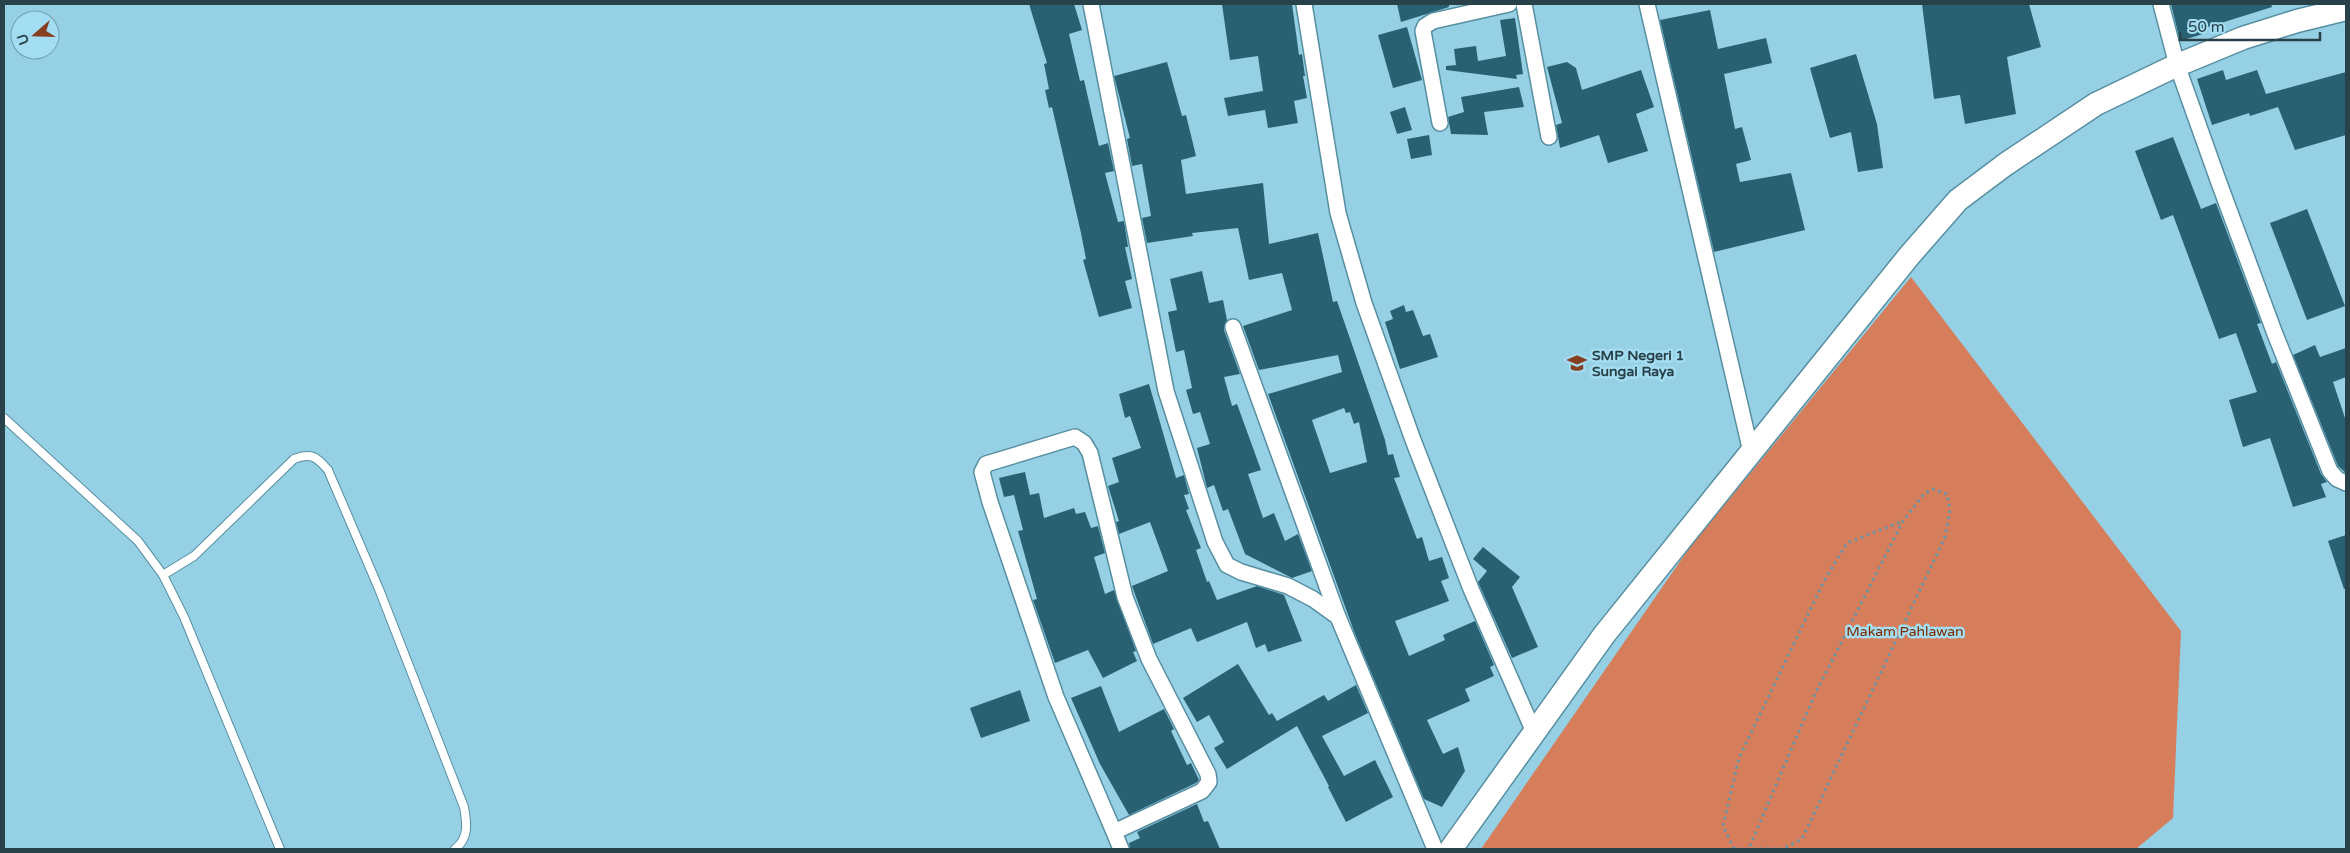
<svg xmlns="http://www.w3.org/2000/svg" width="2350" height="853" font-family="'Varela Round',sans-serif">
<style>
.green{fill:#d67e5c}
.building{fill:#296173;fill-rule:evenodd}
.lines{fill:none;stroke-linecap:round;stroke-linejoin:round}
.lane-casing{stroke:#578fa2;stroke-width:10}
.street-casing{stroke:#578fa2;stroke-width:18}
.secondary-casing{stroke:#578fa2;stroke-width:25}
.path{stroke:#6995a4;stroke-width:3;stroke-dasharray:2.5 4;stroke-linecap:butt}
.lane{stroke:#fff;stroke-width:8}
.street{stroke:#fff;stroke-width:15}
.secondary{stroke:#fff;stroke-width:22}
.labels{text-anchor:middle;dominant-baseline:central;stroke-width:5;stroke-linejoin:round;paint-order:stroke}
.poi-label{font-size:14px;font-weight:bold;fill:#294149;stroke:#a3ddf1;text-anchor:start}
.park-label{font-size:14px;fill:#7d2a00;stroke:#a3ddf1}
</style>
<rect width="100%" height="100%" fill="#96d0e4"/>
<polygon class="green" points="1911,277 2181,631 2173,818 2136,849 1481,849 1690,547"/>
<g class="building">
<polygon points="1029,4 1074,4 1082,30 1069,34 1080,81 1084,80 1099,146 1108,143 1114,171 1105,173 1118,222 1124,221 1128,247 1125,247 1132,279 1125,281 1132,308 1099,317 1083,260 1086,259 1081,233 1052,107 1049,108 1045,90 1049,89 1044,64 1047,63"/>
<polygon points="1222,4 1292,4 1299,55 1302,54 1305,76 1303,76 1307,98 1294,101 1298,123 1268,128 1265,110 1228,116 1224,98 1263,91 1258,56 1230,60"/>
<polygon points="1397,4 1449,4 1449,7 1401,22"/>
<polygon points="1922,4 2029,4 2041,47 2007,57 2016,114 1965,124 1960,95 1934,99"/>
<polygon points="2171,4 2271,4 2272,7 2202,29 2203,34 2180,41"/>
<polygon points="1710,10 1718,49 1766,38 1772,63 1724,74 1735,129 1742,127 1751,160 1736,164 1740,182 1791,173 1805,230 1714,252 1660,20"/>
<polygon points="1515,18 1523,74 1516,75 1517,79 1446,70 1446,66 1456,65 1454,49 1476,46 1478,61 1506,56 1500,20"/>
<polygon points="1407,27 1422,80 1393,88 1378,35"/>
<polygon points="1856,54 1877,124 1883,168 1858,172 1851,132 1830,138 1810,68"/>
<path d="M1167 62 1182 116 1186 115 1196 156 1181 160 1186 194 1263 183 1269 244 1318 233 1333 302 1337 301 1385 440 1388 455 1393 454 1400 477 1394 478 1417 539 1422 537 1429 561 1442 557 1449 578 1441 581 1449 601 1395 621 1409 656 1445 640 1443 635 1475 621 1494 665 1490 667 1494 676 1465 689 1470 701 1427 720 1443 754 1458 747 1465 771 1442 807 1424 799 1355 634 1268 394 1342 372 1338 355 1259 370 1243 326 1292 310 1282 273 1249 280 1238 228 1192 233 1193 236 1147 243 1142 218 1151 216 1142 164 1132 166 1127 139 1130 138 1114 76ZM1344 408 1346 413 1350 412 1354 424 1359 422 1367 462 1330 473 1312 420Z"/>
<polygon points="1567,62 1576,68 1582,90 1641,70 1654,107 1636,114 1648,151 1608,163 1599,135 1560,148 1556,125 1562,123 1547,67"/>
<polygon points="2223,70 2226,80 2257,70 2266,94 2346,72 2346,135 2295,150 2278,107 2250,116 2249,113 2212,125 2197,79"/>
<polygon points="1519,87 1524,107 1484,112 1488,135 1451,134 1448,117 1464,112 1461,97"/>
<polygon points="1405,107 1412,130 1397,134 1390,112"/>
<polygon points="1429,135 1432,155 1411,159 1407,139"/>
<polygon points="2173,137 2201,209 2216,203 2261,323 2257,324 2272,364 2276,362 2321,474 2327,482 2321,484 2326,497 2293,507 2270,438 2243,447 2229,400 2257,392 2236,333 2219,339 2173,215 2161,220 2135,151"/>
<polygon points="2307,209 2345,306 2307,320 2270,223"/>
<polygon points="1202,271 1209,303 1223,300 1227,320 1224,330 1240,374 1224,377 1232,406 1237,404 1261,470 1248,474 1263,518 1274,513 1285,541 1298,534 1312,571 1292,578 1245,554 1228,509 1223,511 1214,485 1207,488 1197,448 1210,444 1200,412 1193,414 1186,390 1192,388 1184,350 1176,352 1168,312 1177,310 1170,279"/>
<polygon points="1404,305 1406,312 1413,310 1423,336 1430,334 1438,357 1400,369 1385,322 1393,319 1390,311"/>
<polygon points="2315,345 2320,357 2346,348 2346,377 2333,382 2346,421 2346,473 2338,466 2293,355"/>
<polygon points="1149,384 1176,478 1184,475 1189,494 1184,495 1189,509 1186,510 1201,548 1196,550 1207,582 1209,581 1217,600 1257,586 1284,595 1302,641 1268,652 1265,644 1256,648 1247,622 1197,642 1191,628 1153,644 1132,586 1168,571 1150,522 1119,534 1116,522 1119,521 1108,486 1119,482 1112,458 1141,448 1130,416 1125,418 1119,394"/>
<polygon points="1025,472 1030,495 1039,493 1044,518 1074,508 1076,514 1085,512 1091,528 1098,526 1105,553 1094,557 1105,594 1114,590 1136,651 1133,652 1137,661 1103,678 1088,650 1055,663 1033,600 1037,599 1018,531 1023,530 1014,495 1004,497 999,478"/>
<polygon points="2346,535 2346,588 2344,589 2328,541"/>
<polygon points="1483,547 1520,577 1512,587 1538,647 1512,658 1478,582 1487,571 1473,559"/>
<polygon points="1238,664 1269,715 1272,713 1277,721 1324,695 1328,701 1356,685 1368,713 1322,736 1344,776 1375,760 1393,797 1346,822 1328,787 1329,786 1297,726 1227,769 1214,748 1224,742 1209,715 1197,722 1183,698"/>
<polygon points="1101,686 1119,732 1164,709 1174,729 1171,731 1187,765 1191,763 1199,780 1196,783 1129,815 1100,764 1071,698"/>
<polygon points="1020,690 1030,721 981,738 970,708"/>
<polygon points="1197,804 1204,822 1208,821 1220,849 1130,849 1129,843 1140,838 1137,832"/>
</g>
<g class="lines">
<defs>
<g id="lane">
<polyline points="4,418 138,541 163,575 184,617 280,849"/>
<path d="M163 575 194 556 294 459C311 452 317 457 328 470L379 589 464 807C467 824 469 838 455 849"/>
</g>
<g id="street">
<polyline points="1091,4 1166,391 1215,542 1227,565 1241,572 1288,586 1313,599 1338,617 1435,849"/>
<polyline points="1304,4 1338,213 1364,303 1413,440 1471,589 1534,732"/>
<polyline points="1524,4 1549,137"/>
<polyline points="1647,4 1751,452"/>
<polyline points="2161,4 2177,65 2218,180 2275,334 2330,471 2337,479 2346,483"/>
<polyline points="1440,123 1423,31 1425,26 1433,21 1509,4"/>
<polyline points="1233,327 1338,617"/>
<polyline points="1114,832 1202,791 1209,782 1208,774 1149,659 1125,597 1090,453 1084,443 1075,437 986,464 982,472 990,502 1056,697 1114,832 1121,849"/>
</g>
<polyline id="secondary" points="1451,849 1604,635 1909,256 1958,200 2006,164 2096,104 2173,67 2243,38 2297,21 2346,9"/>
</defs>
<use href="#lane" class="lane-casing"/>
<use href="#street" class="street-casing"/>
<use href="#secondary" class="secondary-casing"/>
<g class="path">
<polyline points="1734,849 1782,849 1802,839 1945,537 1950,510 1947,494 1933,489 1924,494 1903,521 1815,694 1749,848"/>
<polyline points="1734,849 1723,826 1739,758 1824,581 1847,543 1903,521"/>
</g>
<use href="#lane" class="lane"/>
<use href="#street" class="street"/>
<use href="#secondary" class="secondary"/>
</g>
<defs>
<symbol id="school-bare" viewBox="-9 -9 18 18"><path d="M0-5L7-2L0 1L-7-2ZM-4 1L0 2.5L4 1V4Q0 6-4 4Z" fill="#873f22" stroke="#a3ddf1" stroke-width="2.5" paint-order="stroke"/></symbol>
</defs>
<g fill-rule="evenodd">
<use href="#school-bare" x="1563" y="349" width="28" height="28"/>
</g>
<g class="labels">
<g class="poi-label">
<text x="1592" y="355">SMP Negeri 1<tspan x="1592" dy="16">Sungai Raya</tspan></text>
</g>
<g class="park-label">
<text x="1905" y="631">Makam Pahlawan</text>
</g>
</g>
<rect width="2350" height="853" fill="none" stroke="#294149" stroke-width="10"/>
<g transform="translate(35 35) rotate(250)"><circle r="24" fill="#a3ddf1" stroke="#729fae"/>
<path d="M0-4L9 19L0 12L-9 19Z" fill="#873f22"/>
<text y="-8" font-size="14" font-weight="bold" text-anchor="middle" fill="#294149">U</text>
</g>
<path d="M2180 32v8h140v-8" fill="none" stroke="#294149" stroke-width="2.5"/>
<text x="2188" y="32" font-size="15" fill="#294149" stroke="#a3ddf1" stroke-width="4" paint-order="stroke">50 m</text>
</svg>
